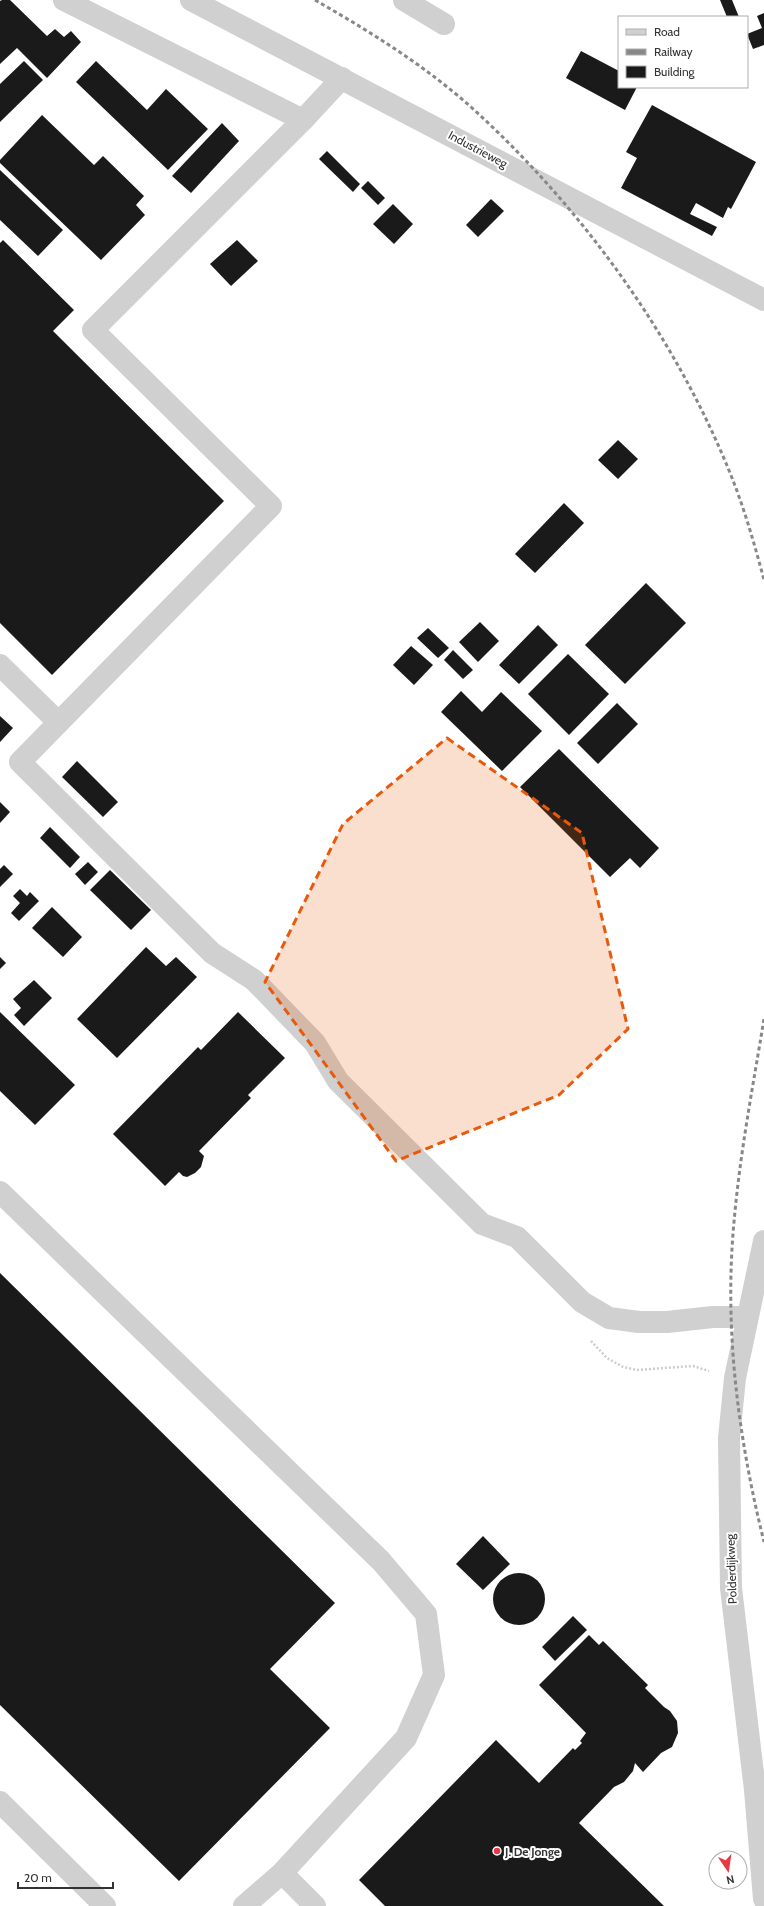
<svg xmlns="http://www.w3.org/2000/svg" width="764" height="1906" font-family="Cabin,sans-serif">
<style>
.building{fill:#1a1a1a}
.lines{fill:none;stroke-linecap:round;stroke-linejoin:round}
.path{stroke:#cdcdcd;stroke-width:2.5;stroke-dasharray:2 2;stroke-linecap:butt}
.minor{stroke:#d0d0d0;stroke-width:22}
.rail{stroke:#888;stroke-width:3;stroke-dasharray:4 3;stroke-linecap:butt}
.marked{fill:#e8590c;fill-opacity:0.2;stroke:#e8590c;stroke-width:3;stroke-dasharray:8 5;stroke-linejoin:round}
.poi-dot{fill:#e63946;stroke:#fff;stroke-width:1.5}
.labels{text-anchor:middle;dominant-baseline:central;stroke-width:4;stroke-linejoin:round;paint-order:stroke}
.street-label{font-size:12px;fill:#333;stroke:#fff}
.poi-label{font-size:12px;font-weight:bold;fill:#333;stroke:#fff;text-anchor:start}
</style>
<rect width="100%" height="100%" fill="#fff"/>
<g class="building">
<polygon points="2,0 10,0 47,36 55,29 64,37 71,31 81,42 47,78 17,48 0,64 0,1"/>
<polygon points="720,0 732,0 739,17 727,17"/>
<polygon points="764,13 764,45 753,49 747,34 762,28 757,16"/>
<polygon points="581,51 619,71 619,87 637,87 625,110 566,78"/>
<polygon points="24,61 43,80 0,122 0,84"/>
<polygon points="96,61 147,110 166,89 208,129 168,170 76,82"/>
<polygon points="652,105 756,162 731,209 728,207 723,218 696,203 690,214 717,227 712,236 621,188 637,158 626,152"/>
<polygon points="42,115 94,165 103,156 144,196 136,205 145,215 101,260 0,163 0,160"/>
<polygon points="222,123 239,141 191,193 172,176"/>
<polygon points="327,151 360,184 353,192 319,159"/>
<polygon points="0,170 63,230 38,256 0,220"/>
<polygon points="368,181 385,198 378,205 361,188"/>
<polygon points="491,199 504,211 478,237 466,225"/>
<polygon points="393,204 413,224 394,244 373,224"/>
<polygon points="3,240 74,310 53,331 224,501 52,675 0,623 0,243"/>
<polygon points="237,240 258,261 231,286 210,264"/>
<polygon points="618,440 638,459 618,479 598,460"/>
<polygon points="564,503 584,523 535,573 515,554"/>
<polygon points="646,583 686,623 625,684 585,645"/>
<polygon points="480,622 499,641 478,662 459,642"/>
<polygon points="538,625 558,645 519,684 499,665"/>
<polygon points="428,628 449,648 438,658 417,638"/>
<polygon points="411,646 433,665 414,685 393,665"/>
<polygon points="453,650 473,670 463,679 444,660"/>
<polygon points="568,654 609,694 569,735 528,694"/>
<polygon points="461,691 482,712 501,692 542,731 502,771 441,712"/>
<polygon points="617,703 638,724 598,764 577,743"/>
<polygon points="0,716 13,728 0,742"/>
<polygon points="559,749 659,848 640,868 630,858 610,877 520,787"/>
<polygon points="77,761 118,802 103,817 62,777"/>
<polygon points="0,802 10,812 0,823"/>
<polygon points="50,827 80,857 70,868 40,838"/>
<polygon points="88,862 98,872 85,885 75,874"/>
<polygon points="4,865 13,874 0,887 0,869"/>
<polygon points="110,870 151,910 131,930 90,890"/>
<polygon points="20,889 27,896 30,892 39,901 19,921 11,913 20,903 13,896"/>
<polygon points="52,907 82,937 63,957 32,928"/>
<polygon points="146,947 166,966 176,957 197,977 117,1058 77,1019"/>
<polygon points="0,957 6,963 0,969"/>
<polygon points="34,980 52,998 24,1026 14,1015 21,1008 13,999"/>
<polygon points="0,1012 75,1085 35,1125 0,1091"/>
<polygon points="238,1012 285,1058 248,1095 251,1098 199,1151 204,1156 201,1167 195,1173 187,1177 183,1176 179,1172 165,1186 113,1134 198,1047 201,1050"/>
<polygon points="0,1273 335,1603 270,1669 330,1728 179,1881 0,1705"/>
<polygon points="483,1536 510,1564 483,1590 456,1564"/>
<circle cx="519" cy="1599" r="26"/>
<polygon points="573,1616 587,1630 555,1661 542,1647"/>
<polygon points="589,1635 599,1645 603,1641 648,1685 645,1688 664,1707 670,1711 677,1721 678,1733 672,1747 661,1753 643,1772 635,1763 633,1771 624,1782 614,1787 579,1823 664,1906 385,1906 359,1880 496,1740 539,1783 573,1748 575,1750 582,1743 580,1741 586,1733 539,1685"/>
</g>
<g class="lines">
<polyline class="path" points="591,1341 607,1358 623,1367 637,1370 693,1366 709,1371"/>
<g class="minor">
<polyline points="64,0 303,120 342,78"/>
<polyline points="191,0 764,300"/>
<polyline points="404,0 444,24"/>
<polyline points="303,120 93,330 271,506 20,762 212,953 254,980 315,1043 338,1081 482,1224 517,1237 582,1302 609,1318 639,1322 667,1322 713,1317 747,1317"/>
<polyline points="0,665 58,722"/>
<polyline points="0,1192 381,1561 426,1614 434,1675 406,1738 282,1873 315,1906"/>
<polyline points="764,1241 735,1378 729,1438 731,1588 755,1790 764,1899"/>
<polyline points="0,1802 105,1906"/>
<polyline points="244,1906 282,1873"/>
</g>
<g class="rail">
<path d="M315 0C369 31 424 65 471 107 580 206 672 332 728 468 743 504 754 542 764 580"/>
<path d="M764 1019C753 1086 740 1153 734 1222 724 1329 738 1437 764 1542"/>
</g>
</g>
<path class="marked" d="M447 738 582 833 628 1029 559 1095 396 1161 265 982 343 824Z"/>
<circle class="poi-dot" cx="497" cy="1851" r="4"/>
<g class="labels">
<g class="street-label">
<text transform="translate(478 149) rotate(28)">Industrieweg</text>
<text transform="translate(731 1569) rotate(-92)">Polderdijkweg</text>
</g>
<g class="poi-label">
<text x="505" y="1851">J. De Jonge</text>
</g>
</g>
<rect x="618" y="16" width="130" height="72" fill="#ffffff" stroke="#adadad"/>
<rect x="626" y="29" width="20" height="6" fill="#d0d0d0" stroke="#adadad"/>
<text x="654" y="36" font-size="12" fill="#333333">Road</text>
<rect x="626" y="49" width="20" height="6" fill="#888888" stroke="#adadad"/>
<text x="654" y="56" font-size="12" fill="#333333">Railway</text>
<rect x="626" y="66" width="20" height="12" fill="#1a1a1a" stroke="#adadad"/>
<text x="654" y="76" font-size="12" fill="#333333">Building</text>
<g transform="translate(728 1870) rotate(167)"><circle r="19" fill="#ffffff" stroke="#adadad"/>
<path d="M0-3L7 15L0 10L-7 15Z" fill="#e63946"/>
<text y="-6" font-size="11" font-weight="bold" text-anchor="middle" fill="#333333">N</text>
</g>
<path d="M18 1882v6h95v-6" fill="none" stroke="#333333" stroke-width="2"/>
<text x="24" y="1882" font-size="12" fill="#333333" stroke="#ffffff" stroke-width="3" paint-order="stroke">20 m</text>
</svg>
